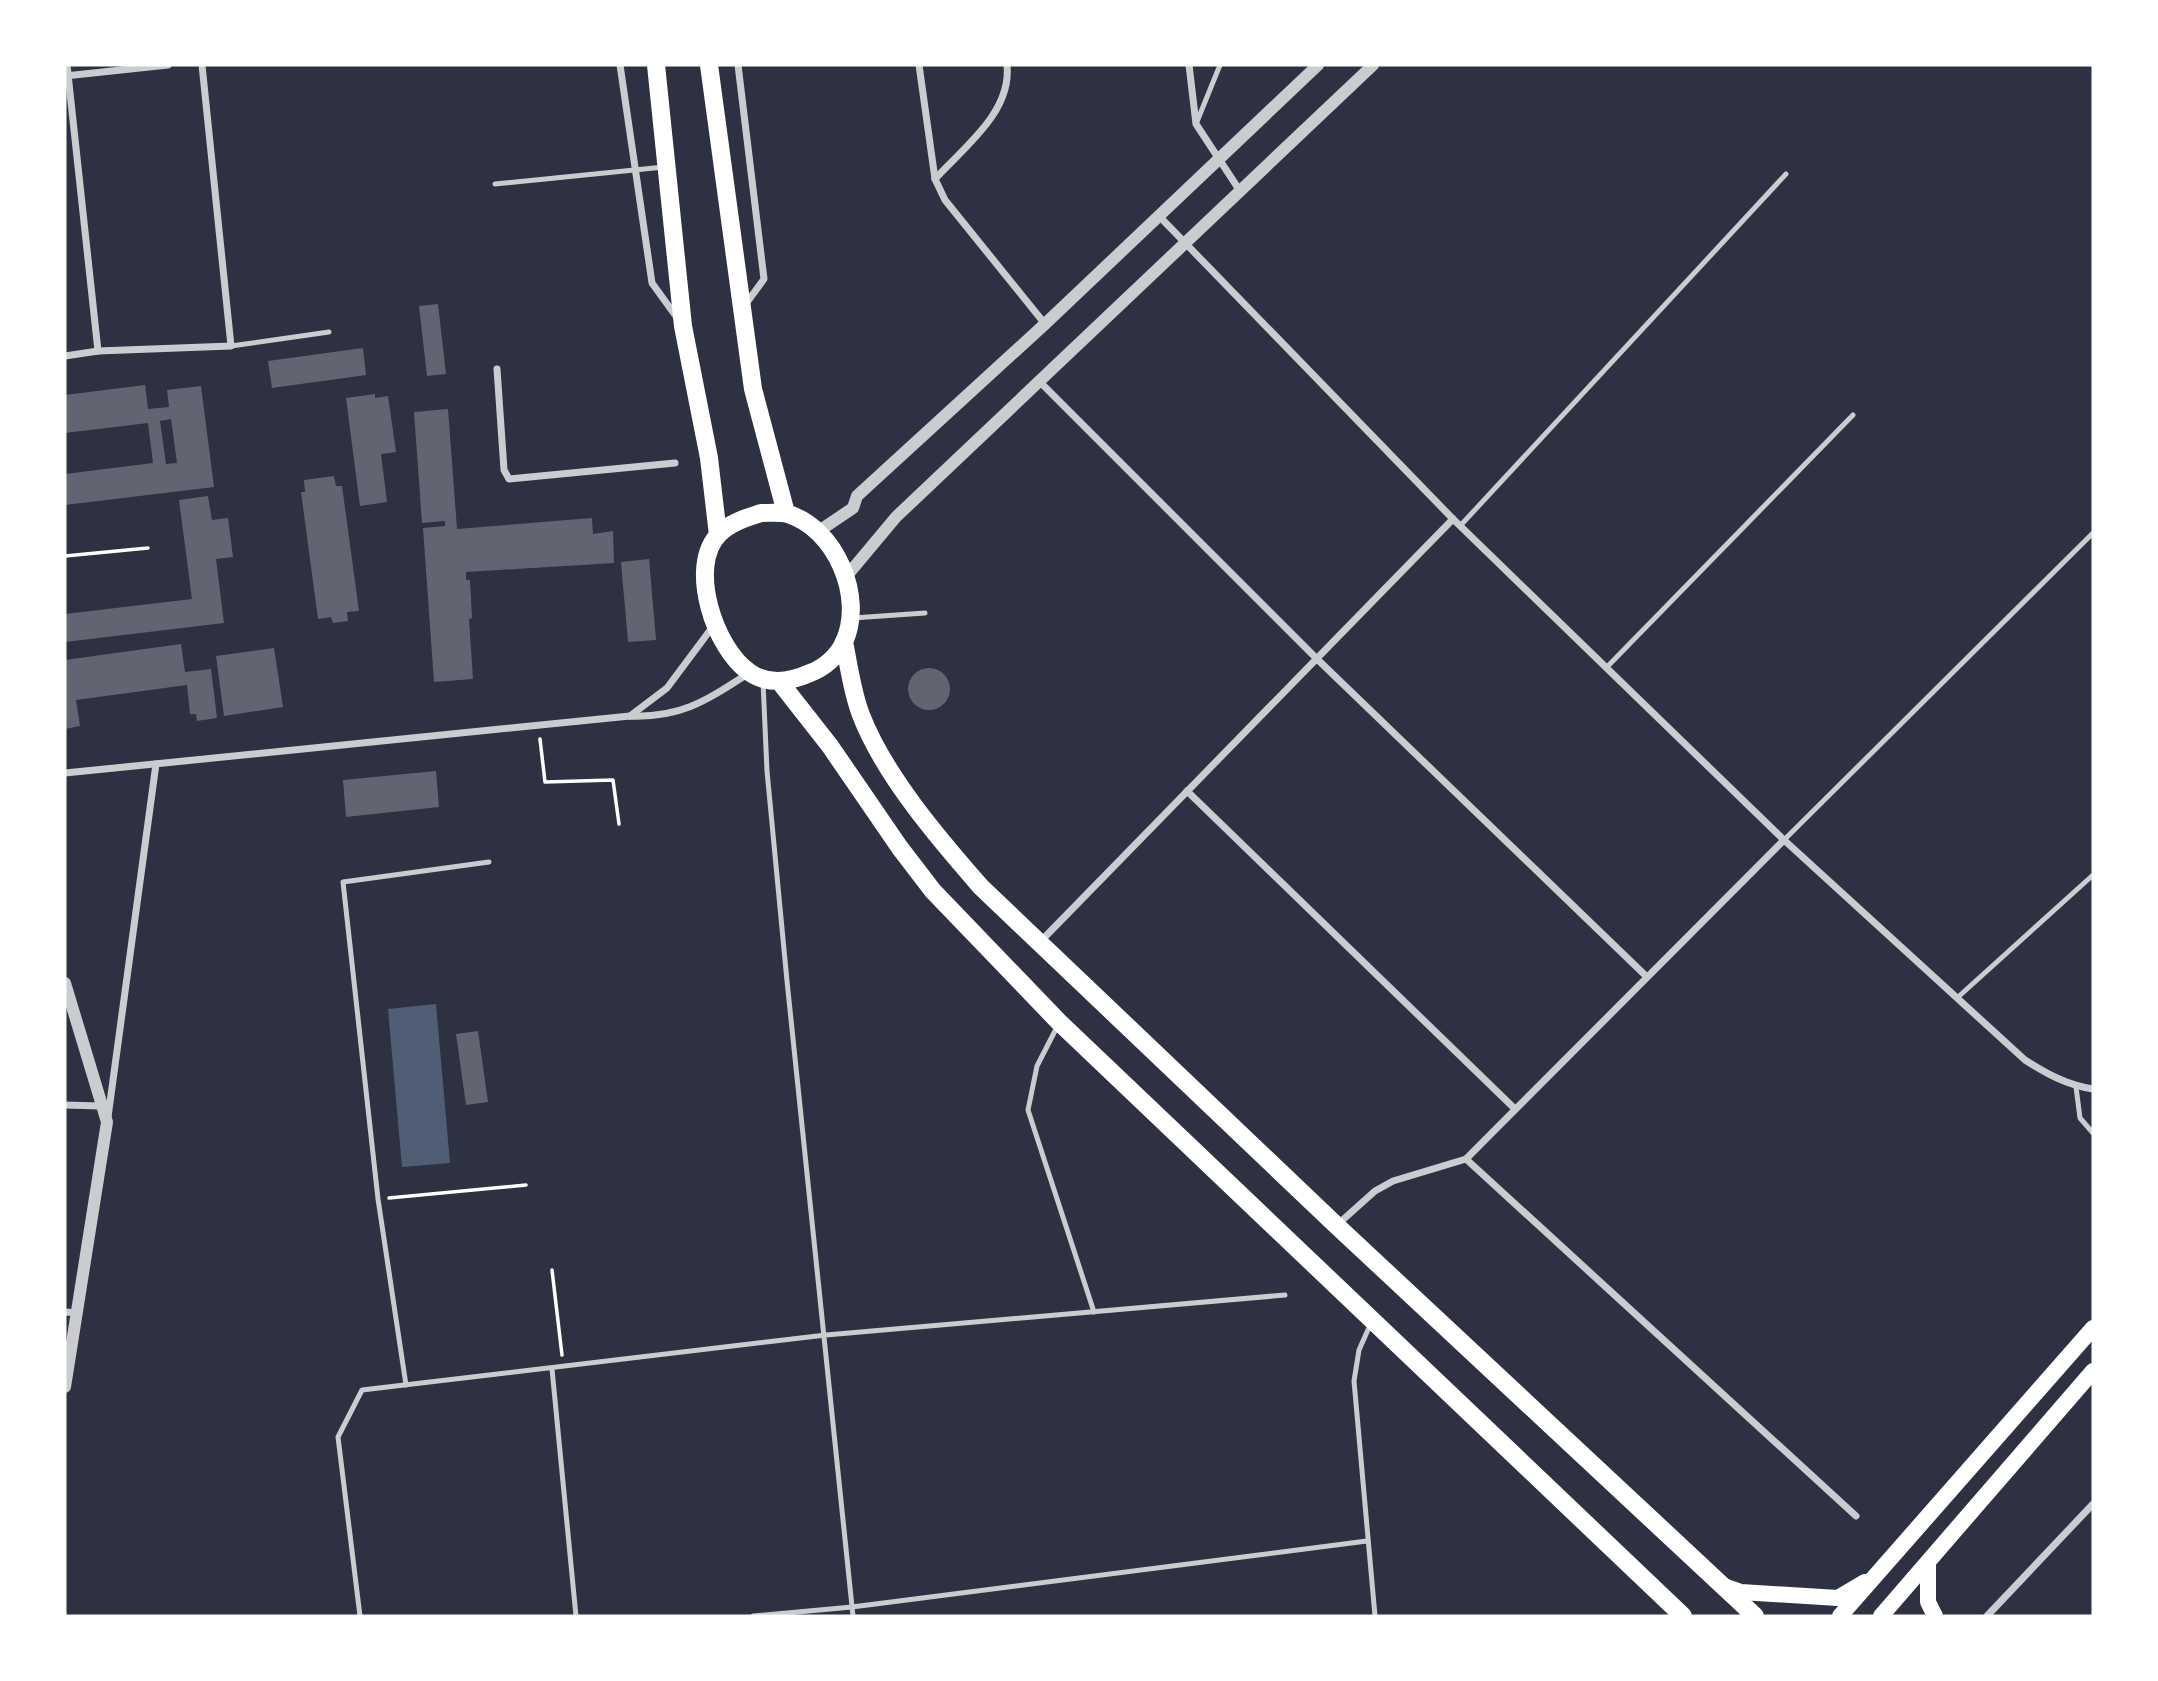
<svg xmlns="http://www.w3.org/2000/svg" width="2158" height="1681" font-family="'DejaVu Sans',sans-serif">
<style>
.water{fill:#4f5d75}
.building{fill:#626471;fill-rule:evenodd}
.lines{fill:none;stroke-linecap:round;stroke-linejoin:round}
.path{stroke:#fff;stroke-width:3.5}
.service{stroke:#caccd0;stroke-width:5}
.minor{stroke:#caccd0;stroke-width:7}
.tertiary{stroke:#caccd0;stroke-width:12}
.primary{stroke:#fff;stroke-width:16}
.trunk{stroke:#fff;stroke-width:18}
</style>
<rect width="100%" height="100%" fill="#2d3142"/>
<polygon class="water" points="436,1004 450,1163 402,1167 388,1009"/>
<g class="building">
<polygon points="438,304 446,374 427,376 419,306"/>
<polygon points="363,348 366,375 272,388 268,361"/>
<path d="M145 385 148 409 169 407 167 390 201 386 214 487 65 505V474L153 463 148 423 65 433V395ZM171 419 177 463 166 464 160 421Z"/>
<polygon points="375,394 375,398 388,396 396,452 381,454 387,502 360,506 346,398"/>
<polygon points="448,409 457,529 592,518 593,534 613,531 614,563 466,572 466,580 470,580 472,618 469,619 473,679 434,682 423,528 445,526 445,521 422,523 414,412"/>
<polygon points="334,476 336,486 342,486 359,611 347,612 348,621 333,623 331,617 318,619 301,492 305,492 304,480"/>
<polygon points="208,496 212,520 228,518 233,557 216,559 224,623 65,642 65,614 192,599 179,500"/>
<polygon points="649,559 656,640 628,642 621,562"/>
<polygon points="181,644 185,672 211,669 217,718 197,721 196,714 190,714 187,685 76,700 80,726 65,729 65,660"/>
<polygon points="274,648 283,707 224,716 216,656"/>
<circle cx="929" cy="689" r="21"/>
<polygon points="436,771 439,807 346,817 343,780"/>
<polygon points="478,1031 488,1102 466,1105 456,1034"/>
</g>
<g class="lines">
<g class="path">
<polyline points="65,556 148,548"/>
<polyline points="540,739 545,782 613,780 619,824"/>
<polyline points="389,1198 526,1185"/>
<polyline points="552,1270 562,1355"/>
</g>
<g class="service">
<polyline points="1196,124 1220,65"/>
<polyline points="495,184 664,167"/>
<polyline points="231,346 329,332"/>
<polyline points="1460,526 1786,174"/>
<polyline points="853,618 925,613"/>
<polyline points="1606,668 1853,415"/>
<polyline points="763,682 767,771 787,981 853,1616"/>
<polyline points="1784,840 2093,533"/>
<polyline points="1957,998 2093,875"/>
<polyline points="1057,1027 1037,1066 1028,1110 1094,1312"/>
<polyline points="2076,1087 2080,1118 2093,1133"/>
<polyline points="1371,1323 1359,1350 1354,1381 1375,1616"/>
<polyline points="552,1369 576,1616"/>
<polyline points="406,1385 378,1199 343,882 489,862"/>
<polyline points="360,1616 338,1437 362,1390 826,1335 1285,1295"/>
<polyline points="753,1616 852,1607 1367,1541"/>
</g>
<g class="minor">
<polyline points="67,65 98,351"/>
<polyline points="620,65 652,283 678,319"/>
<polyline points="738,65 764,279 745,305"/>
<polyline points="919,65 935,179 945,200 1045,324"/>
<polyline points="1189,65 1196,124 1240,191"/>
<polyline points="65,76 168,65"/>
<path d="M935 179C964 147 1012 112 1007 65"/>
<path d="M1159 216 1453 519 1784 840 2025 1060C2047 1074 2067 1085 2093 1089"/>
<polyline points="65,356 98,351 231,346 202,65"/>
<polyline points="497,369 504,470 509,479 675,463"/>
<polyline points="1039,381 1316,658 1646,976"/>
<polyline points="630,716 667,688 714,625"/>
<path d="M65 773 630 716C682 718 707 700 749 673"/>
<polyline points="1187,791 1514,1108"/>
<polyline points="1040,942 1453,519"/>
<polyline points="65,1105 101,1106"/>
<polyline points="108,1117 156,764"/>
<polyline points="1466,1159 1856,1516"/>
<polyline points="1337,1225 1375,1191 1393,1181 1466,1159 1784,840"/>
<polyline points="65,1312 78,1313"/>
<polyline points="1987,1616 2093,1504"/>
</g>
<g class="tertiary">
<polyline points="819,531 853,508 857,496 1045,324 1318,65"/>
<polyline points="845,578 896,517 1373,65"/>
<polyline points="65,983 107,1122 65,1387"/>
</g>
<g class="primary">
<polyline points="1928,1562 1928,1602 1935,1616"/>
<polyline points="1721,1585 1741,1592 1838,1598 1865,1582"/>
<polyline points="1840,1616 2093,1328"/>
<polyline points="1881,1616 2093,1371"/>
</g>
<g class="trunk">
<polyline points="656,65 683,326 709,458 718,535"/>
<polyline points="709,65 753,389 786,513"/>
<path d="M761 513C770 513 780 512 788 514 835 528 865 597 844 642 838 656 824 668 810 673 790 682 767 685 749 672 715 649 687 566 719 534 731 522 746 518 761 513Z"/>
<path d="M844 642C849 666 852 692 861 715 884 775 939 839 981 887L1337 1226 1755 1616"/>
<polyline points="779,681 830,746 900,848 933,891 1059,1022 1683,1616"/>
</g>
</g>
<rect width="2158" height="1681" fill="none" stroke="#ffffff" stroke-width="133"/>
</svg>
